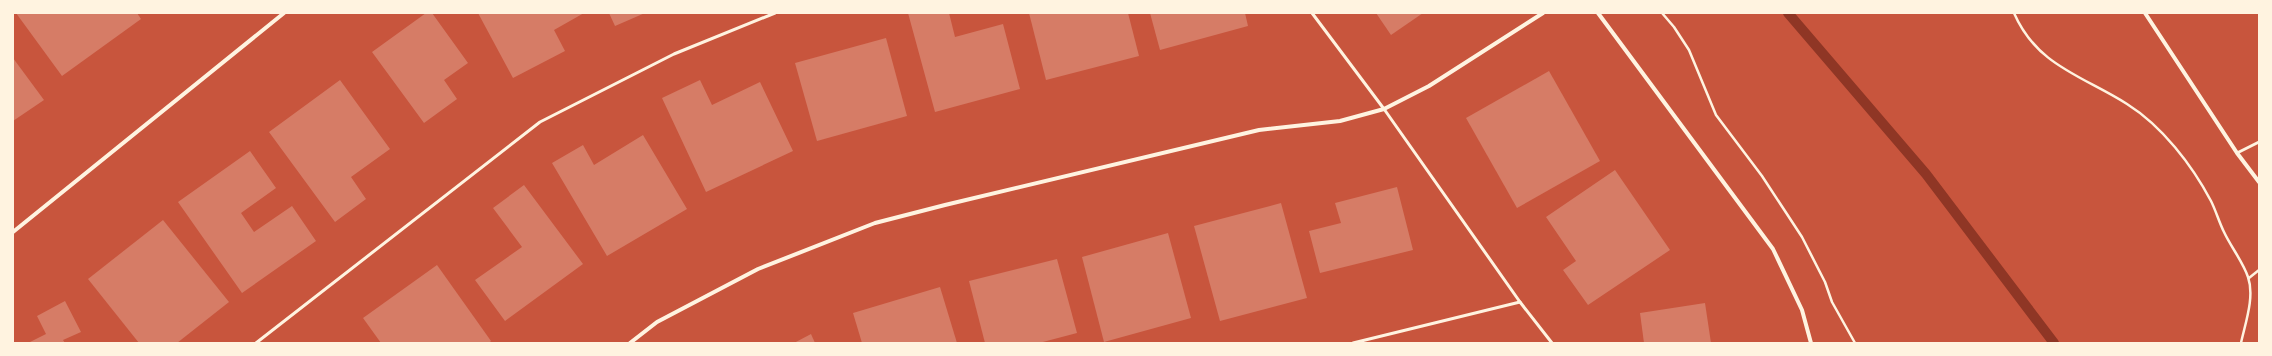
<svg xmlns="http://www.w3.org/2000/svg" width="2272" height="356" font-family="'Fira Sans Condensed',sans-serif">
<style>
.lines{fill:none;stroke-linecap:round;stroke-linejoin:round}
.stream{stroke:#8f3625;stroke-width:10}
.building{fill:#d67c66}
.path{stroke:#fff3e0;stroke-width:2.5}
.service{stroke:#fff3e0;stroke-width:3}
.minor{stroke:#fff3e0;stroke-width:4}
</style>
<rect width="100%" height="100%" fill="#c8553d"/>
<g class="lines">
<polyline class="stream" points="1788,13 1926,174 2054,343"/>
</g>
<g class="building">
<polygon points="16,13 137,13 141,19 62,76"/>
<polygon points="426,13 432,13 468,63 444,80 457,99 424,123 372,52"/>
<polygon points="478,13 584,13 554,30 565,51 513,78"/>
<polygon points="609,13 645,13 615,26"/>
<polygon points="908,13 949,13 955,37 1003,24 1020,89 935,112"/>
<polygon points="1029,13 1128,13 1139,56 1046,80"/>
<polygon points="1150,13 1245,13 1248,26 1160,50"/>
<polygon points="1376,13 1423,13 1391,35"/>
<polygon points="886,38 907,116 817,141 795,63"/>
<polygon points="13,58 44,100 13,121"/>
<polygon points="1549,71 1600,161 1517,208 1466,118"/>
<polygon points="340,80 390,149 351,177 366,199 335,222 269,132"/>
<polygon points="700,80 712,105 760,82 793,151 706,192 662,98"/>
<polygon points="643,135 687,209 607,256 552,163 583,145 594,165"/>
<polygon points="250,151 276,188 241,213 254,232 292,206 316,241 242,293 178,202"/>
<polygon points="1615,170 1670,250 1588,305 1563,270 1576,261 1546,217"/>
<polygon points="524,185 583,264 505,321 475,280 522,247 493,208"/>
<polygon points="1397,187 1413,250 1320,273 1309,231 1341,223 1335,203"/>
<polygon points="1281,203 1307,298 1220,321 1194,226"/>
<polygon points="163,220 229,302 177,343 139,343 88,279"/>
<polygon points="1168,233 1191,318 1104,342 1082,257"/>
<polygon points="1057,259 1077,333 1039,343 985,343 969,281"/>
<polygon points="437,265 491,341 489,343 381,343 363,318"/>
<polygon points="940,287 957,343 862,343 853,313"/>
<polygon points="65,301 81,332 63,340 65,343 28,343 46,334 37,316"/>
<polygon points="1705,303 1711,343 1644,343 1640,313"/>
<polygon points="811,334 815,343 794,343"/>
</g>
<g class="lines">
<g class="path">
<polyline points="1662,13 1674,27 1689,50 1716,115 1762,176 1802,237 1825,282 1832,302 1855,343"/>
<path d="M2014 13C2037 66 2083 76 2127 104 2162 126 2192 165 2211 201 2216 211 2219 222 2224 232 2231 247 2243 262 2248 277 2255 297 2245 324 2241 343"/>
<polyline points="2249,278 2259,270"/>
</g>
<g class="service">
<polyline points="1312,13 1384,109 1520,302 1552,343"/>
<polyline points="2237,153 2259,142"/>
<polyline points="256,343 540,122 674,54 775,13"/>
<polyline points="1353,343 1520,302"/>
</g>
<g class="minor">
<polyline points="1598,13 1773,249 1802,310 1811,343"/>
<polyline points="2145,13 2237,153 2259,182"/>
<polyline points="13,232 284,13"/>
<polyline points="630,343 657,322 758,269 875,223 945,205 1259,130 1340,121 1384,109 1429,86 1543,13"/>
</g>
</g>
<rect width="2272" height="356" fill="none" stroke="#fff3e0" stroke-width="28"/>
</svg>
